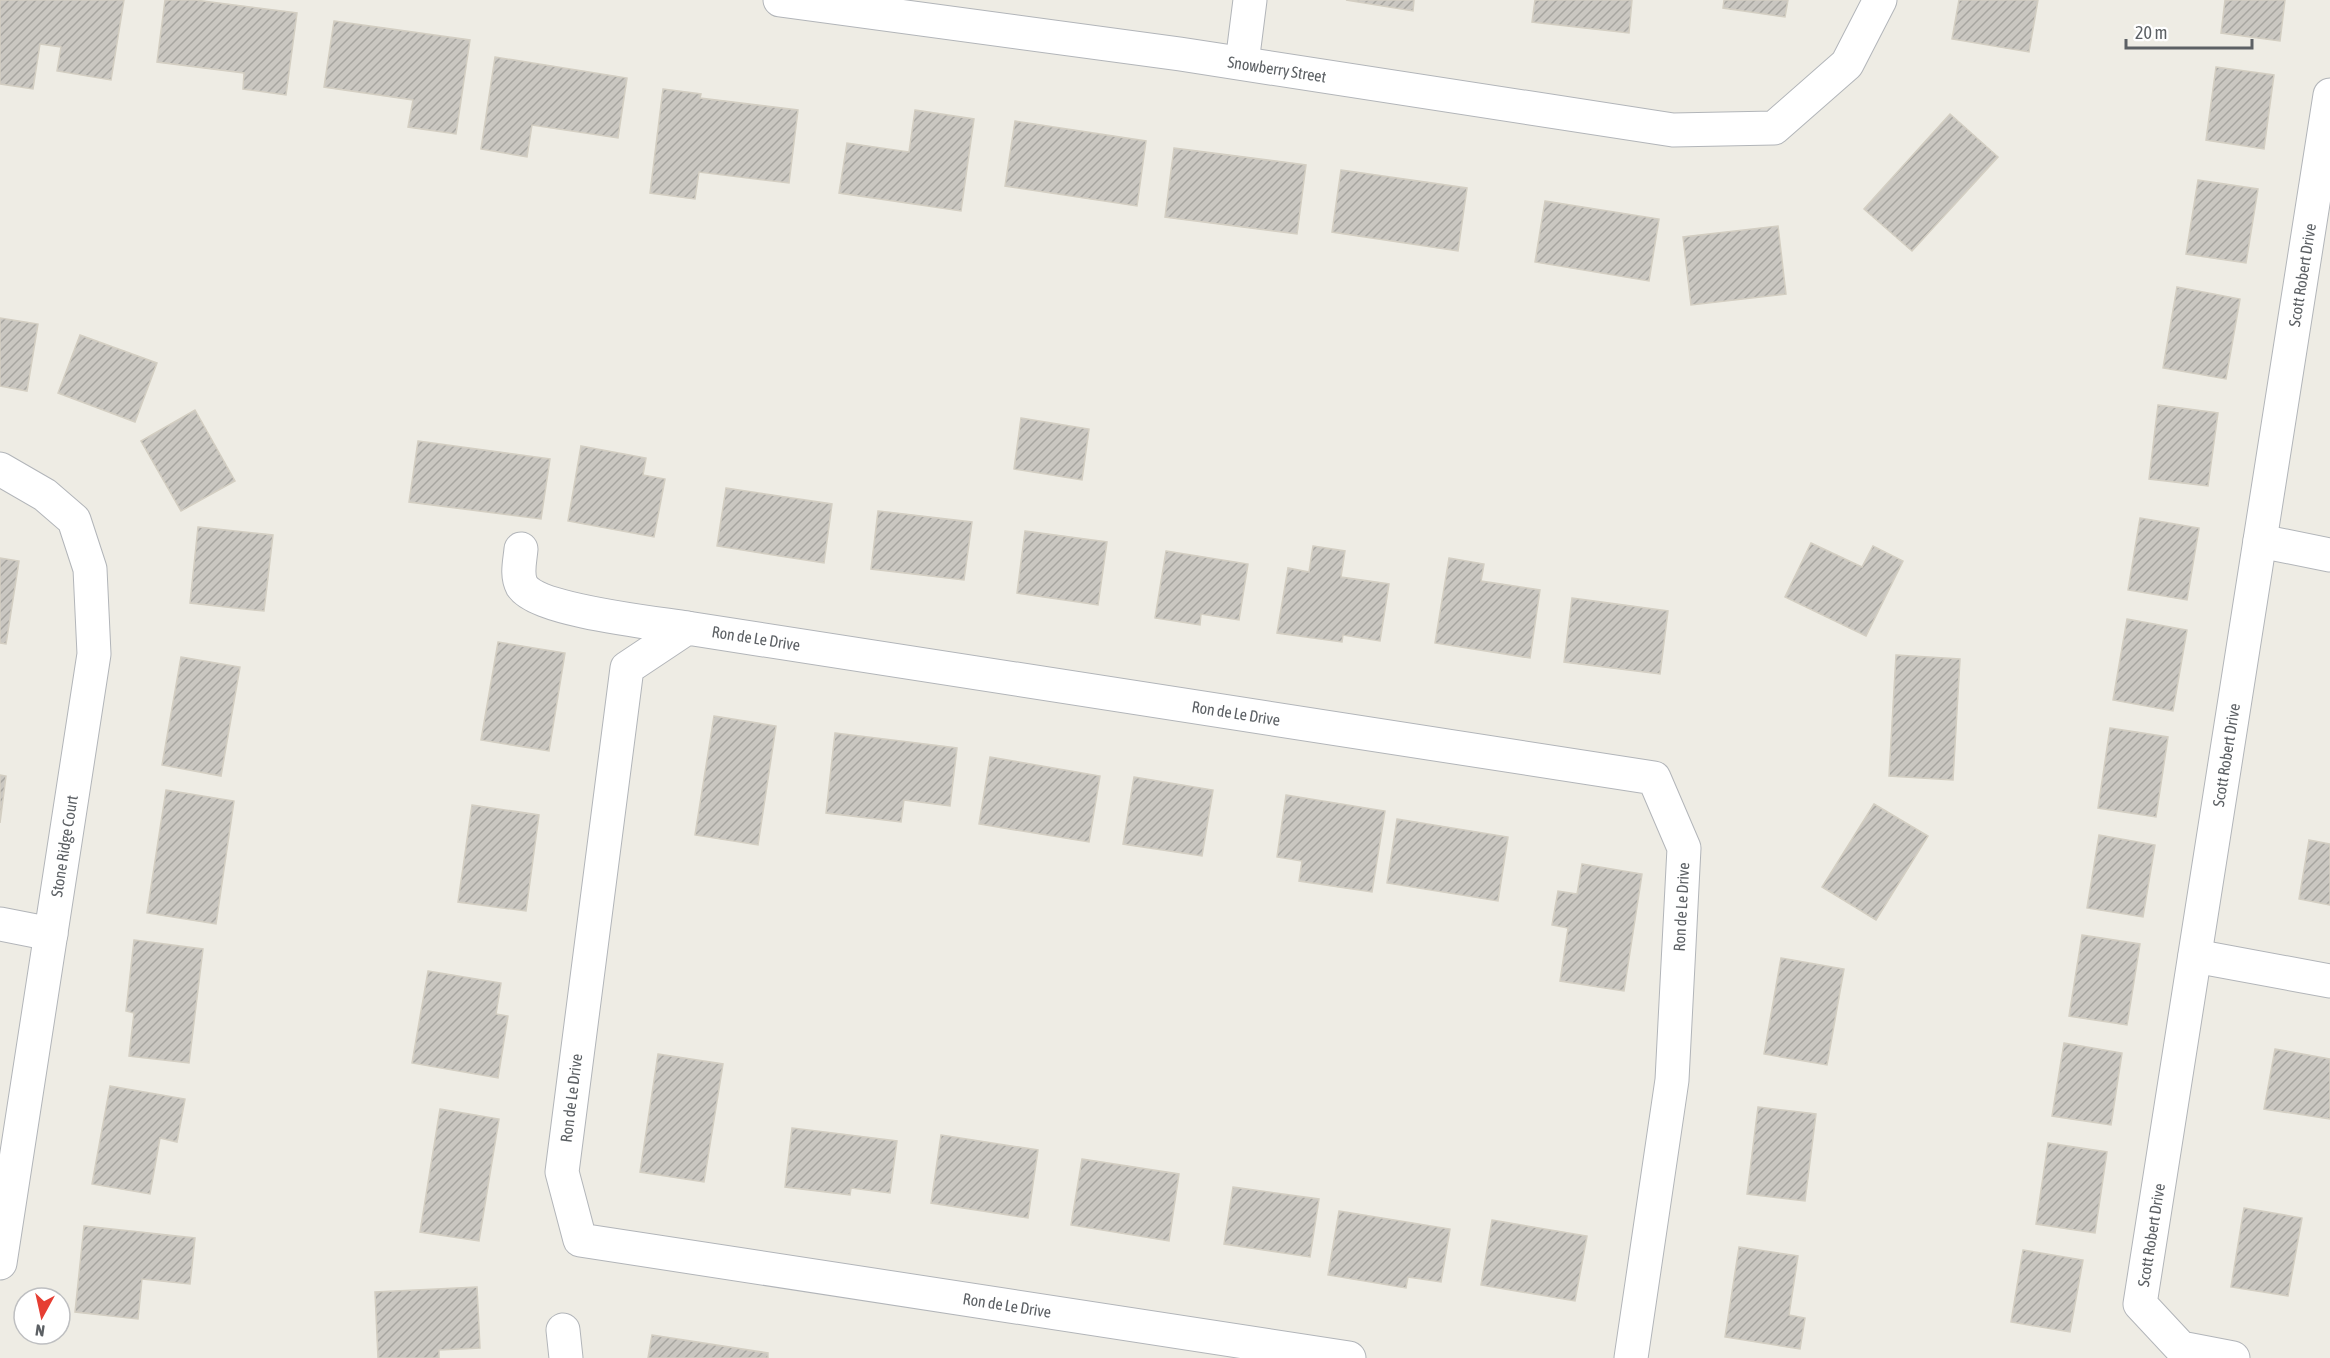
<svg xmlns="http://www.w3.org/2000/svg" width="2330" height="1358" font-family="'Asap Condensed',sans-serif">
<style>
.building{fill:url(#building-hatch);stroke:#d3cec2;stroke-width:1.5}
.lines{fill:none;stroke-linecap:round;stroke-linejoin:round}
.minor-casing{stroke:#b2b5b9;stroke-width:35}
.minor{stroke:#fff;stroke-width:33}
.labels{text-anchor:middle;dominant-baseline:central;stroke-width:4.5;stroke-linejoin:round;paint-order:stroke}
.street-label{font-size:16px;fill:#5c6064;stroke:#fff}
</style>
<defs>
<pattern id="building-hatch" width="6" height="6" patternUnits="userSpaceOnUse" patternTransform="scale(1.5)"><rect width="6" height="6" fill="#cac7c1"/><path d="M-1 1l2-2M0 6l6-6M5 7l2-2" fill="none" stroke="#a7a5a0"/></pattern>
</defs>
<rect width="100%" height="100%" fill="#eeece4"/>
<g class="building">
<polygon points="0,0 124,0 111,80 57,71 61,47 40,44 33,89 0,84"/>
<polygon points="165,0 195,0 297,13 286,95 243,89 244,73 157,62"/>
<polygon points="1346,0 1414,0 1413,11"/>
<polygon points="1535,0 1632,0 1629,33 1532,22"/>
<polygon points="1724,0 1788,0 1785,17 1723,8"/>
<polygon points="1959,0 2038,0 2029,52 1952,39"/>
<polygon points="2225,0 2285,0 2280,41 2221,33"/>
<polygon points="334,21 470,40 456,134 408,127 413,100 324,87"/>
<polygon points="495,57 627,78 618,138 532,125 527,157 481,149"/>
<polygon points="2216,67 2274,75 2264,149 2206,140"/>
<polygon points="663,89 701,94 700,98 798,110 789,183 699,172 695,199 650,193"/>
<polygon points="915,110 974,119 961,211 839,193 847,143 909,152"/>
<polygon points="1950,114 1998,157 1912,251 1864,209"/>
<polygon points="1015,121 1146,141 1137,206 1005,186"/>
<polygon points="1174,148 1306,165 1297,234 1165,217"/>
<polygon points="1341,170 1467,188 1458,251 1332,232"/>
<polygon points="2198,180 2258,189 2246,263 2186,254"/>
<polygon points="1545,201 1659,219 1649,281 1535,262"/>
<polygon points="1778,226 1786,294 1691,305 1683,237"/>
<polygon points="2177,287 2240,299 2226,379 2163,368"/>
<polygon points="0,318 38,324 27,391 0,386"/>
<polygon points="80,335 157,363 135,422 58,393"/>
<polygon points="2158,405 2218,413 2208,486 2149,479"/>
<polygon points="195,410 235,481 181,511 141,441"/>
<polygon points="1021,418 1089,429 1082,480 1014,469"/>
<polygon points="418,441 550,459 541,519 409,502"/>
<polygon points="581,446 646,458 643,475 665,479 654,537 568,521"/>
<polygon points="726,488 832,504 824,563 717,546"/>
<polygon points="878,511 972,522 964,580 871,569"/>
<polygon points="2140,518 2199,528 2187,600 2128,590"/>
<polygon points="198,527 273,535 264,611 190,603"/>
<polygon points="1025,531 1107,542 1098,605 1017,593"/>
<polygon points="1811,543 1862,567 1873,546 1903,561 1866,636 1785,597"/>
<polygon points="1313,546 1345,551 1341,577 1389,584 1380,641 1343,635 1342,642 1277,633 1288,568 1309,572"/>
<polygon points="1166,551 1248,564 1239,620 1201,614 1200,625 1155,618"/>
<polygon points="0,558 19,561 6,644 0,643"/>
<polygon points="1449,558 1484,564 1481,581 1540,590 1530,658 1435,643"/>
<polygon points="1572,598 1668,611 1660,674 1564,662"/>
<polygon points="2127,619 2187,630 2173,711 2113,700"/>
<polygon points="498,642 565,653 549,751 481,740"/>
<polygon points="1896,655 1960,659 1953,780 1889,776"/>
<polygon points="181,657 240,667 221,776 162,765"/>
<polygon points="714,716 776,726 758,845 695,835"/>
<polygon points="2110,728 2168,737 2156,817 2098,808"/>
<polygon points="835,733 957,748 950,806 904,800 901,822 826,813"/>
<polygon points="990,757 1100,776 1089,842 979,824"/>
<polygon points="0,775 6,776 0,823"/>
<polygon points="1134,777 1213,790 1202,856 1123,844"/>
<polygon points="166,790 234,801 216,924 147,913"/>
<polygon points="1286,795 1385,811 1372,892 1299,881 1302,861 1277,857"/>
<polygon points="1874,804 1928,836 1876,920 1822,887"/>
<polygon points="472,805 539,815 526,911 458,902"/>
<polygon points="1397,819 1508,837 1498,901 1387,883"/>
<polygon points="2099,835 2155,845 2143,917 2087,908"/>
<polygon points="2309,840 2330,844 2330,905 2299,899"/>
<polygon points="1582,864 1642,874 1624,991 1560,981 1568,928 1552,925 1558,891 1577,894"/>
<polygon points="2082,935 2140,944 2127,1025 2069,1016"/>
<polygon points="134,940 203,949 189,1063 129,1056 134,1013 126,1011"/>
<polygon points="1781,958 1844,969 1827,1065 1764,1054"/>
<polygon points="428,971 501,983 496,1014 508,1016 498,1078 412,1063"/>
<polygon points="2064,1043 2122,1053 2111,1125 2052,1116"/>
<polygon points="2275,1049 2330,1059 2330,1119 2264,1109"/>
<polygon points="658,1054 723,1064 704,1182 640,1172"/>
<polygon points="110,1086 185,1099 177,1142 160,1138 150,1194 92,1184"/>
<polygon points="1758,1107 1816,1114 1805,1201 1747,1194"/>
<polygon points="440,1109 499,1119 479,1241 420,1232"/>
<polygon points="792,1128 897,1141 890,1193 851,1188 850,1195 785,1187"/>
<polygon points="941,1135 1038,1150 1028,1218 931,1203"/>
<polygon points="2048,1143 2107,1152 2095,1233 2036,1224"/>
<polygon points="1082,1159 1179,1174 1169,1241 1071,1225"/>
<polygon points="1233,1187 1319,1199 1310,1257 1224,1244"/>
<polygon points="2244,1208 2302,1218 2288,1296 2231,1287"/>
<polygon points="1339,1211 1450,1229 1441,1282 1408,1277 1406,1288 1328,1275"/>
<polygon points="1492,1220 1587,1236 1575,1301 1481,1285"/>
<polygon points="84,1226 195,1238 190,1284 142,1279 138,1319 75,1312"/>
<polygon points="1739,1247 1798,1256 1789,1315 1805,1318 1800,1349 1725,1337"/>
<polygon points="2023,1250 2083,1260 2070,1332 2011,1322"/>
<polygon points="477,1287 480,1348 439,1350 439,1358 378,1358 375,1292"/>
<polygon points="652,1335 768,1353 768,1358 648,1358"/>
</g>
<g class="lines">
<defs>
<g id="minor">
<polyline points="780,0 1180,54 1673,130 1774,128 1847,64 1880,0"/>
<polyline points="1242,63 1250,0"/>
<polyline points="0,469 45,495 74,520 90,569 94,654 0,1263"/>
<polyline points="2260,541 2330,555"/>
<path d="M521 549C520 561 516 575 522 586 539 611 656 623 687 628"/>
<polyline points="0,924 51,934"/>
<polyline points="2195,956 2330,981"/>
<polyline points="563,1330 566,1358"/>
<polyline points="1349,1358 580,1240 562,1172 627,668 687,628 1654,778 1684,848 1672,1080 1631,1358"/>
<polyline points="2233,1358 2181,1348 2140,1304 2330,95"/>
</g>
</defs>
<use href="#minor" class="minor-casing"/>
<use href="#minor" class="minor"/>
</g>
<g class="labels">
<g class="street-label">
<text transform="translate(1277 69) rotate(9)">Snowberry Street</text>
<text transform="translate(2302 275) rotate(-81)">Scott Robert Drive</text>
<text transform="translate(756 638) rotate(9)">Ron de Le Drive</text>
<text transform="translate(1236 713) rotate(9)">Ron de Le Drive</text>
<text transform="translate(2226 755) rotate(-81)">Scott Robert Drive</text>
<text transform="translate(64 846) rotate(-81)">Stone Ridge Court</text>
<text transform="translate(1681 907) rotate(-87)">Ron de Le Drive</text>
<text transform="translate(571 1098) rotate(-83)">Ron de Le Drive</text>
<text transform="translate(2151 1235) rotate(-81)">Scott Robert Drive</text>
<text transform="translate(1007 1305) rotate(9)">Ron de Le Drive</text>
</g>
</g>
<g transform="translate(42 1316) rotate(188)"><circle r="28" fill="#ffffff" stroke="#bebfc1" stroke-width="1.5"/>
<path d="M0-4.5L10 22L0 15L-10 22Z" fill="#e63e33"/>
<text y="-9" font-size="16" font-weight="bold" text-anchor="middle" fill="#5c6064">N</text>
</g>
<path d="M2126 39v9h126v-9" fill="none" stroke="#5c6064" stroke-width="3"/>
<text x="2135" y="39" font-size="18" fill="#5c6064" stroke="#ffffff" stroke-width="4.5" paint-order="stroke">20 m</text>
</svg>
